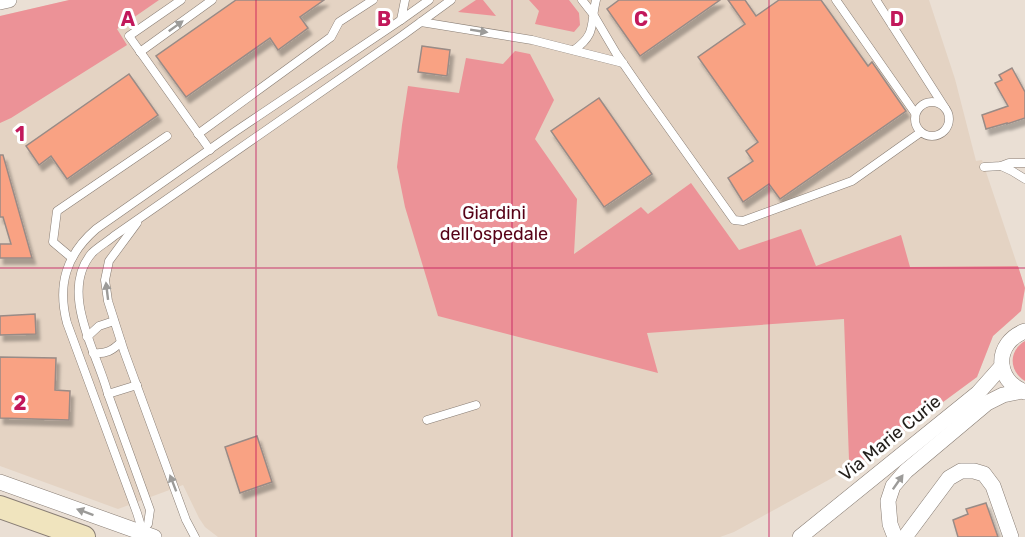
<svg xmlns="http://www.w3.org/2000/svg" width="1025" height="537" font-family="Rubik,sans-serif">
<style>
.built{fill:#e4d3c3}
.green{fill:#ec9297}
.building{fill:#f9a283;stroke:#998b86;stroke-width:1.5;filter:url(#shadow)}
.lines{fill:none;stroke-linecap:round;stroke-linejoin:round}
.service-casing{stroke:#887d74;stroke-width:9}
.minor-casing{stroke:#887d74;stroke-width:16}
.secondary-casing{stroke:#887d74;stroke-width:24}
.service{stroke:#fff;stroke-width:8}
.minor{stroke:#fff;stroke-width:15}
.secondary{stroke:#f0e4be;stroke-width:22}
.oneway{fill:#9c9b99}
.grid{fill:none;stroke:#c2185b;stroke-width:1.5;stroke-opacity:0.55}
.labels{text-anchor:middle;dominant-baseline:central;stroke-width:6;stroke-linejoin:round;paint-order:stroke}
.park-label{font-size:18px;fill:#570217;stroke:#fff}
.street-label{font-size:18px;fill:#24201c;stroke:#fff}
.grid-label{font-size:20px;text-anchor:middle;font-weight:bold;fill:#c2185b;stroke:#fff;stroke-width:6;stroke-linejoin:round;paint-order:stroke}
</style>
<defs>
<filter id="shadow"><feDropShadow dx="3.5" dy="6" stdDeviation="1.5" flood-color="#0004"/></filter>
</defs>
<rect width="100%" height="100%" fill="#eadfd4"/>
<polygon class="built" points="70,0 929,0 955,79 976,161 982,160 1025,288 1021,311 993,336 977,377 863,461 734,532 720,537 218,537 205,527 199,518 183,485 118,509 0,466 0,16"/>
<g class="green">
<polygon points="69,0 159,0 117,29 127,45 11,118 0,123 0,16"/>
<polygon points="476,0 483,0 496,16 458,12"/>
<polygon points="529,0 569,0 579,13 580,25 574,32 535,24 539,11"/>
<polygon points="515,51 530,54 554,100 535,139 577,199 574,254 641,207 648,214 691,183 739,250 801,229 816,266 901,235 910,267 1018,266 1025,288 1021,311 993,336 977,377 863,461 853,466 849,460 844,319 647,333 658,373 438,316 405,207 397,167 402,125 408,86 459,93 466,58 503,64"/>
<path d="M1025 341V381C1009 371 1008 351 1025 341Z"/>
</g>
<g class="building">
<polygon points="236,0 324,0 300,17 308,28 278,50 270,38 186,97 156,56"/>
<polygon points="619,0 720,0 640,56 607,9"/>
<polygon points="728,0 745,0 756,16 779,0 821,0 868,66 872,62 906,111 780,199 769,184 743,202 728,178 753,161 746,151 758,142 698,57 745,24"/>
<polygon points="422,46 450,50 447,76 418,72"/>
<polygon points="1012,68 1025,92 1025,118 1007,124 1007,123 986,129 982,115 1008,106 995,83 1002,80 999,75"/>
<polygon points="129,74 158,115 67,179 51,156 39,165 26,146"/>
<polygon points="599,98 652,174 604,207 551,131"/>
<polygon points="0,155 3,155 32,258 0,258 0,244 11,244 3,217 0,217"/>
<polygon points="35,314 36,334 0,335 0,316"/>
<polygon points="0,357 56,358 55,390 70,391 69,420 0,418"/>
<polygon points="257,436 272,482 240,493 225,447"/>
<polygon points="986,503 998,537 958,537 953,520 968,514 966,509"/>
</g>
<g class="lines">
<defs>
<g id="service">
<polyline points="181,0 129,36 210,150"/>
<polyline points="405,0 401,20 429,0"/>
<polyline points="582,0 593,14 616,53 645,95 734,220 743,221 852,181 921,132"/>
<polyline points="836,0 915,113"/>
<polyline points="876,0 945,108"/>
<polyline points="421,22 532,40 623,63"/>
<path d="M574 50C597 34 590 24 596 0"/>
<polyline points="140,52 212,0"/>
<circle cx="932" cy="119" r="17"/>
<polyline points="198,134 331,37 339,22 373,0"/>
<polyline points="1001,166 1012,171 1025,179"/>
<polyline points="984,167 1001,166 1009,163 1025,163"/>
<polyline points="137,223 109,261 105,280 108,301 124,351 186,520 195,537"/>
<polyline points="72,258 53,242 57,211 167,136"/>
<polyline points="87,337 99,326 114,321"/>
<path d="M93 353C106 354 112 351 121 342"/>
<polyline points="108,394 137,385"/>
<polyline points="427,420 476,405"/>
<path d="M140 532 148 524 150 510 108 394C98 354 58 292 92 253 98 247 107 242 114 236L403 35 451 0"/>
<path d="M140 532 141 526 137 513 67 323C57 285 66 255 96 229L236 131 401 20"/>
</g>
<g id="minor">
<polyline points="0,2 9,0"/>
<path d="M1025 331C994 343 994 380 1025 392"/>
<polyline points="0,482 154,537"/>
<polyline points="800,537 978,393 1002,366"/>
<polyline points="895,537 890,524 888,501 893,486 906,471 987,403 1003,395 1022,391"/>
<polyline points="905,537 949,478 961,471 974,471 984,474 993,486 1011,537"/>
</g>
<polyline id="secondary" points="0,507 84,537"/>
</defs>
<use href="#service" class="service-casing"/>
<use href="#minor" class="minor-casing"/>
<use href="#secondary" class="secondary-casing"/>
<use href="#service" class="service"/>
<use href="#minor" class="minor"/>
<use href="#secondary" class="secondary"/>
</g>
<defs><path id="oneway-solid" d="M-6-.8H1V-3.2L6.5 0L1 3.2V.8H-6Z" transform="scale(1.5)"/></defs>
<g class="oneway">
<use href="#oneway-solid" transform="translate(176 26) rotate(-36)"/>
<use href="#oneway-solid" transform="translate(479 31) rotate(9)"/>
<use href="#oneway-solid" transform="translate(107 291) rotate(-97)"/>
<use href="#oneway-solid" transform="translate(898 482) rotate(-55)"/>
<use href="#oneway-solid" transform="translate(173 483) rotate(-111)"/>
<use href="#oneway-solid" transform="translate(85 512) rotate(-160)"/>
</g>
<path class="grid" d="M256 0V537M512 0V537M769 0V537M0 268H1025"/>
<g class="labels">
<g class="park-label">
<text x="494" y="213">Giardini<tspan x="494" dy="21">dell'ospedale</tspan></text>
</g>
<g class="street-label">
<text transform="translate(890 438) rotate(-39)">Via Marie Curie</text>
</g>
</g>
<g class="grid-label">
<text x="128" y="26">A</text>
<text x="384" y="26">B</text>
<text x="641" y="26">C</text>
<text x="897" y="26">D</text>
<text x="20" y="141">1</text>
<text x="20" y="410">2</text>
</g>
</svg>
